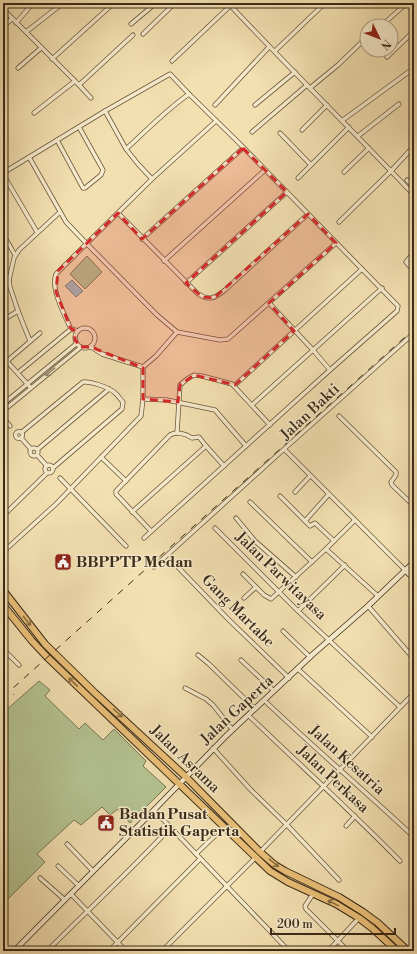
<svg xmlns="http://www.w3.org/2000/svg" width="417" height="954" font-family="'Libre Bodoni',serif">
<style>
.green{fill:#b4c391;stroke:#787654}
.water{fill:#a1bab8;stroke:#788078}
.lines{fill:none;stroke-linecap:round;stroke-linejoin:round}
.street-casing{stroke:#69583e;stroke-width:5}
.secondary-casing{stroke:#3b2a18;stroke-width:6}
.highway-casing{stroke:#3b2a18;stroke-width:8}
.street{stroke:#f7ebcc;stroke-width:3.5}
.secondary{stroke:#f7ebcc;stroke-width:4.5}
.highway{stroke:#eac078;stroke-width:6}
.rail{stroke:#3b2a18;stroke-width:1;stroke-dasharray:7 7;stroke-linecap:butt}
.oneway{stroke:#998a72}
.oneway2{stroke:#8a6e43}
.marked{fill:#d62828;fill-opacity:0.2;stroke:#d62828;stroke-width:3;stroke-dasharray:8 5;stroke-linejoin:round}
.labels{text-anchor:middle;dominant-baseline:central;stroke-width:3;stroke-linejoin:round;paint-order:stroke}
.street-label{font-size:15px;fill:#3b2a18;stroke:#f7ebcc}
.poi-label{font-size:15px;font-weight:bold;fill:#3b2a18;stroke:#f7ebcc;text-anchor:start}
</style>
<rect width="100%" height="100%" fill="#f3e0b1"/>
<filter id="stains"><feTurbulence type="fractalNoise" baseFrequency=".005" numOctaves="4"/><feColorMatrix values="0 0 0 0 .2 0 0 0 0 .09 0 0 0 0 .02 0 0 0 .5 -.17"/></filter>
<radialGradient id="worn" r=".72"><stop offset=".6" stop-color="#630" stop-opacity="0"/><stop offset="1" stop-color="#630" stop-opacity=".3"/></radialGradient>
<g class="green">
<polygon points="87,256 102,272 85,289 70,274"/>
<polygon points="39,681 50,690 45,696 79,729 85,723 103,740 114,729 146,761 143,766 166,787 130,823 118,809 110,815 102,807 81,825 74,820 37,854 45,862 3,904 3,713"/>
</g>
<polygon class="water" points="72,280 83,291 76,297 65,286"/>
<g class="lines">
<defs>
<g id="street">
<path d="M228 3C289 68 352 130 414 195"/>
<polyline points="413,3 414,4"/>
<polyline points="3,9 79,85 91,98"/>
<polyline points="16,23 33,3"/>
<polyline points="131,24 156,3"/>
<polyline points="3,26 12,19"/>
<polyline points="381,26 407,3"/>
<polyline points="26,32 63,3"/>
<polyline points="143,34 175,3"/>
<polyline points="275,51 325,3"/>
<polyline points="387,57 414,31"/>
<polyline points="52,59 114,3"/>
<polyline points="172,61 230,6"/>
<polyline points="18,68 41,48"/>
<polyline points="79,85 133,35"/>
<polyline points="310,88 338,65 367,37"/>
<polyline points="215,105 269,47"/>
<polyline points="255,105 295,72"/>
<polyline points="105,111 126,149 138,164 152,179"/>
<polyline points="34,113 75,81"/>
<polyline points="343,120 414,68"/>
<polyline points="302,130 327,105"/>
<polyline points="252,132 307,85"/>
<polyline points="280,133 311,165"/>
<polyline points="358,136 399,104"/>
<polyline points="57,140 83,188 85,188 101,175 103,170 79,127"/>
<path d="M126 149C147 130 166 110 189 94"/>
<polyline points="29,157 66,222 86,243 157,315 177,332"/>
<polyline points="344,172 369,148"/>
<polyline points="3,173 105,111 170,74 189,94 239,143 398,306 397,311 330,370 144,538"/>
<polyline points="3,174 37,232"/>
<polyline points="298,178 349,127"/>
<polyline points="407,180 414,188"/>
<path d="M118 213 197 293C209 302 215 298 225 290L308 214"/>
<polyline points="339,222 391,171 414,146"/>
<polyline points="3,234 15,255"/>
<polyline points="142,239 243,148"/>
<polyline points="414,252 406,262 414,271"/>
<polyline points="164,261 265,170"/>
<polyline points="186,283 287,192"/>
<polyline points="3,284 9,280"/>
<polyline points="269,303 313,350 330,370"/>
<polyline points="3,320 18,311"/>
<circle cx="85" cy="338" r="10"/>
<path d="M78 331 71 329C65 316 50 288 56 274L152 179 216 121"/>
<polyline points="30,341 18,311 10,287 9,280 14,258 19,250 60,212"/>
<polyline points="91,347 102,354 143,367 156,356 177,332 220,340 228,339 336,243"/>
<polyline points="412,354 414,356"/>
<polyline points="3,357 31,388"/>
<polyline points="6,362 40,333"/>
<polyline points="20,371 71,329"/>
<polyline points="235,385 362,269"/>
<polyline points="143,399 167,400 215,410 246,446"/>
<polyline points="3,404 76,344"/>
<polyline points="252,405 382,288"/>
<polyline points="3,411 81,347"/>
<polyline points="339,416 396,472 396,475 391,482 392,485 414,506"/>
<polyline points="3,417 10,426"/>
<circle cx="19" cy="435" r="3.5"/>
<path d="M22 432 83 382C91 381 107 387 114 392 118 395 120 399 123 402L122 409 53 468"/>
<polyline points="177,433 180,385 187,379 194,375 202,376 232,384 270,425"/>
<polyline points="21,438 31,449"/>
<circle cx="34" cy="452" r="4"/>
<polyline points="38,449 109,389"/>
<polyline points="285,450 405,570"/>
<polyline points="37,455 47,466"/>
<polyline points="101,457 126,481"/>
<circle cx="49" cy="469" r="4"/>
<polyline points="60,478 126,546"/>
<polyline points="295,492 310,476"/>
<polyline points="280,496 310,526 315,523 334,541"/>
<polyline points="250,502 312,562"/>
<polyline points="132,512 206,446"/>
<polyline points="3,516 47,473"/>
<polyline points="236,518 255,541 296,577"/>
<polyline points="305,521 329,494"/>
<polyline points="215,528 298,611 400,707"/>
<path d="M151 531 116 494V491L170 435C177 431 186 434 192 438L199 437 206 446 224 466"/>
<polyline points="326,549 378,596"/>
<polyline points="3,552 56,504 141,416 143,399 143,367"/>
<polyline points="172,561 228,619 289,678"/>
<polyline points="154,567 283,450 414,333"/>
<polyline points="243,574 264,595 271,599 326,549 355,520"/>
<polyline points="244,598 256,587"/>
<polyline points="368,606 414,659"/>
<polyline points="298,611 345,565"/>
<polyline points="283,631 310,657"/>
<polyline points="3,649 19,665"/>
<polyline points="198,655 209,664 255,709"/>
<polyline points="241,660 274,691"/>
<polyline points="298,669 372,737"/>
<polyline points="185,688 206,699 213,705 232,729"/>
<path d="M265 701C313 747 365 791 414 837"/>
<path d="M248 715C299 764 351 811 400 861"/>
<polyline points="213,748 250,789 287,825 339,880"/>
<polyline points="154,810 289,951"/>
<polyline points="346,826 355,816"/>
<polyline points="67,844 93,871"/>
<polyline points="260,852 414,693"/>
<polyline points="196,854 224,827"/>
<polyline points="58,866 79,886"/>
<polyline points="40,878 65,900"/>
<polyline points="71,894 126,951"/>
<polyline points="313,894 305,906 306,909 348,951"/>
<path d="M47 951C88 910 131 870 170 828"/>
<polyline points="109,951 200,859"/>
<polyline points="162,951 255,858"/>
<polyline points="328,951 359,918"/>
<polyline points="386,951 392,946"/>
</g>
<g id="secondary">
<polyline points="405,570 414,579"/>
<polyline points="14,951 154,810 226,736 312,655 368,606 414,562"/>
</g>
<g id="highway">
<polyline points="3,590 45,644 95,693 186,777 260,852 275,865 285,871 339,897 363,912 378,923 408,951"/>
<polyline points="3,605 32,641 47,657 270,871 288,882 336,904 359,918 372,928 397,951"/>
</g>
</defs>
<use href="#street" class="street-casing"/>
<use href="#secondary" class="secondary-casing"/>
<use href="#highway" class="highway-casing"/>
<use href="#street" class="street"/>
<use href="#secondary" class="secondary"/>
<use href="#highway" class="highway"/>
<g class="rail">
<polyline points="3,697 414,329"/>
<polyline points="3,704 14,694"/>
</g>
</g>
<defs><path id="oneway-shaft" d="M-6 0H5M1.5-3L5.5 0L1.5 3" fill="none" stroke-width="1.6" stroke-linecap="round" stroke-linejoin="round"/></defs>
<use class="oneway" href="#oneway-shaft" transform="translate(50 372) rotate(141)"/>
<g class="oneway2">
<use href="#oneway-shaft" transform="translate(27 621) rotate(51)"/>
<use href="#oneway-shaft" transform="translate(73 682) rotate(-136)"/>
<use href="#oneway-shaft" transform="translate(118 713) rotate(42)"/>
<use href="#oneway-shaft" transform="translate(274 863) rotate(39)"/>
<use href="#oneway-shaft" transform="translate(333 903) rotate(-154)"/>
</g>
<path class="marked" d="M243 148 287 192 186 283 202 297 214 298 308 214 336 243 269 303 294 331 235 385 194 375 180 385 178 402 143 399V368L91 347H81L75 340 74 330 71 329 56 292 58 271 118 213 142 239Z"/>
<defs>
<symbol id="civic-square" viewBox="-11 -11 22 22"><rect x="-9" y="-9" width="18" height="18" rx="4" fill="#8f2418" stroke="#f7ebcc"/><path d="M-.6-6.5H3V-4.5H.6V-3L4-1V1h2V6H-6V1h2V-1L-.6-3ZM-1.2 2.5V6h2.4V2.5Z" fill="#fff"/></symbol>
</defs>
<g fill-rule="evenodd">
<use href="#civic-square" x="53" y="552" width="20" height="20"/>
<use href="#civic-square" x="96" y="813" width="20" height="20"/>
</g>
<g class="labels">
<g class="street-label">
<text transform="translate(310 412) rotate(-43)">Jalan Bakti</text>
<text transform="translate(281 576) rotate(44)">Jalan Parwitayasa</text>
<text transform="translate(238 611) rotate(45)">Gang Martabe</text>
<text transform="translate(237 710) rotate(-43)">Jalan Gaperta</text>
<text transform="translate(185 759) rotate(44)">Jalan Asrama</text>
<text transform="translate(347 760) rotate(42)">Jalan Kesatria</text>
<text transform="translate(333 779) rotate(43)">Jalan Perkasa</text>
</g>
<g class="poi-label">
<text x="76" y="562">BBPPTP Medan</text>
<text x="119" y="814">Badan Pusat<tspan x="119" dy="17">Statistik Gaperta</tspan></text>
</g>
</g>
<rect width="417" height="954" fill="none" stroke="#f3e0b1" stroke-width="16"/>
<rect x="4" y="4" width="409" height="946" fill="none" stroke="#3b2a18" stroke-width="2"/>
<rect x="8" y="8" width="401" height="938" fill="none" stroke="#3b2a18"/>
<g transform="translate(379 38) rotate(133)"><circle r="19" fill="#f7ebcc" stroke="#ac9e84"/>
<path d="M0-3L7 15L0 10L-7 15Z" fill="#8f2418"/>
<text y="-6" font-size="11" font-weight="bold" text-anchor="middle" fill="#3b2a18">N</text>
</g>
<path d="M271 928v6h124v-6" fill="none" stroke="#3b2a18" stroke-width="2"/>
<text x="277" y="928" font-size="12" fill="#3b2a18" stroke="#f7ebcc" stroke-width="3" paint-order="stroke">200 m</text>
<rect width="100%" height="100%" filter="url(#stains)"/>
<rect width="100%" height="100%" fill="url(#worn)"/>
</svg>
